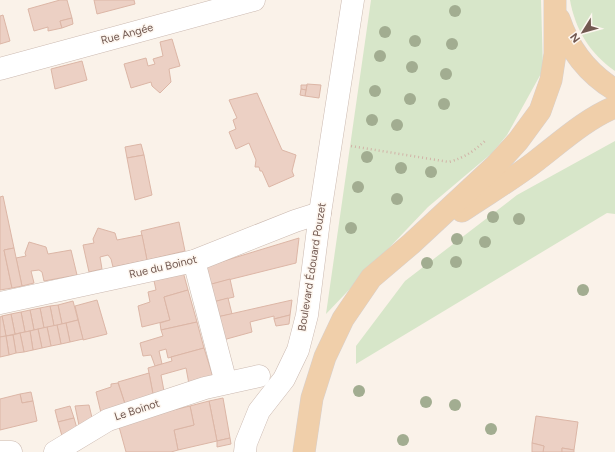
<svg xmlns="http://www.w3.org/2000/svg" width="615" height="452" font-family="Figtree,sans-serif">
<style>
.green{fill:#d7e6c9}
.building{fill:#ecd0c4;stroke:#dcb6a6}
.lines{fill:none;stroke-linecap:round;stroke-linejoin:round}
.minor-casing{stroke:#cbb9b0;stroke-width:23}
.major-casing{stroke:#d7d0ce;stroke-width:23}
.path{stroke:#d1b3a7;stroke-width:2.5;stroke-dasharray:1 3;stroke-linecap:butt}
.minor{stroke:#fff;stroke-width:22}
.major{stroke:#f0cfaa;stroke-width:22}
.tree{fill:#a2ad91}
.labels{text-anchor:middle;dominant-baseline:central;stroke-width:3;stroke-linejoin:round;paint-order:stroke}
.street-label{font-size:11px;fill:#715850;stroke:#fdf6ef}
</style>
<rect width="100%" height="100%" fill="#faf2e9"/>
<g class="green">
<polygon points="371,0 541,0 543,70 507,135 492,153 428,207 326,314"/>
<path d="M570 0H615V71C590 54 575 29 570 0Z"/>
<polygon points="615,141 615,214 607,213 356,364 356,346 405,281 517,195"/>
</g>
<g class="building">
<polygon points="60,0 67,0 72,18 60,21 62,28 48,31 48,27 34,31 28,9"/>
<polygon points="94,0 134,0 135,4 97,14"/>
<polygon points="3,15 10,41 0,44 0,16"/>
<polygon points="72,18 73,24 62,28 60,21"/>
<polygon points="172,39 180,66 169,69 171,82 160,93 152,86 151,82 131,88 124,64 146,58 148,66 155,64 153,59 163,56 160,42"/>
<polygon points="82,61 87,80 55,89 51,69"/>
<polygon points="307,84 321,85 319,98 305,96"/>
<polygon points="301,85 307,85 306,90 301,89"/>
<polygon points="301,89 306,90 305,96 300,95"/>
<polygon points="257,93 282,150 296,155 292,171 294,176 269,187 262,171 260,171 259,167 255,167 256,160 249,143 236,149 229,132 236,129 233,120 237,118 229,100"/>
<polygon points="141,144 144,155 127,158 125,147"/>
<polygon points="144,155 152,195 135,200 127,158"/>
<polygon points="3,196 14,248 4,250 12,288 0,290 0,197"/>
<polygon points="179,222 185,251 147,260 141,231"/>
<polygon points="98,228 115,233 117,240 142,235 147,260 113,267 111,259 108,255 100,257 102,269 89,272 83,245 94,243 93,239"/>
<polygon points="299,238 296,263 208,285 204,267"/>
<polygon points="29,242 46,247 48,254 71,250 77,275 44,281 42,272 39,270 31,271 34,283 22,286 16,258 26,256 25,253"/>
<polygon points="14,248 22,286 12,288 4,250"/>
<polygon points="182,268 188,290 164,297 170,320 142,327 138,306 150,302 148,292 156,290 153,276"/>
<polygon points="230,279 234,297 213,302 208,285"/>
<polygon points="188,290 197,322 161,330 160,323 170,320 164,297"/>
<polygon points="228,298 232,314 217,317 213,302"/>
<polygon points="97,300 107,334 83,340 75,306"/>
<polygon points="292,300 290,315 274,319 274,316 250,322 252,332 223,340 217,317"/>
<polygon points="73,301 78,320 62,324 58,305"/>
<polygon points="58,305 62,324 54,326 50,306"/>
<polygon points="50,306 54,326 44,328 40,308"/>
<polygon points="40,308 44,328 34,330 30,310"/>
<polygon points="30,310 34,330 25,332 21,312"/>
<polygon points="21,312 25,332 15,334 11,314"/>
<polygon points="11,314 15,334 6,336 2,316"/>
<polygon points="290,315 289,324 276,326 274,319"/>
<polygon points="2,316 6,336 0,337 0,317"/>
<polygon points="78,320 83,339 70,342 66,323"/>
<polygon points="197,322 204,348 168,358 166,349 159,351 162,364 155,366 151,355 143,356 140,343 163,336 161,330"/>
<polygon points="66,323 70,342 61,344 57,325"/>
<polygon points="57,325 61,344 51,346 47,327"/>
<polygon points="47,327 51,346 42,348 38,329"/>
<polygon points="38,329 42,348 33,350 30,331"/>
<polygon points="30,331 33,350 24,352 20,333"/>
<polygon points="20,333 24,352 16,353 13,335"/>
<polygon points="13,335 16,353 9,355 6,336"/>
<polygon points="6,336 9,355 0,357 0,337"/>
<polygon points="204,348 213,377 189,384 186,368 161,375 164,391 153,394 148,368 172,361 171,357"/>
<polygon points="149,373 153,394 126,407 118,382"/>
<polygon points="118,383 126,407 102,417 96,392 111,387 111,384"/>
<polygon points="31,392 33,401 22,403 20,394"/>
<polygon points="20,394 22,403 33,401 37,421 0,430 0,399"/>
<polygon points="223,398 230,438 217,441 209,401"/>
<polygon points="209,401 217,441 178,450 174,430 194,425 190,406"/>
<polygon points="89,405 93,422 80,430 75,406"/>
<polygon points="70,406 74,418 58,422 55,410"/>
<polygon points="190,406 194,425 174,430 178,450 171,452 126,452 118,423"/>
<polygon points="536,416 578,422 574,450 562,448 562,452 543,452 544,446 532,443"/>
<polygon points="74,418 78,432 62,436 58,422"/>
<polygon points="230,438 231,444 217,447 217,441"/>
<polygon points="532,443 544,446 543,452 532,452"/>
<polygon points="562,448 574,450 574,452 562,452"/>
</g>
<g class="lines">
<defs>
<g id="minor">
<polyline points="0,69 254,0"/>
<polyline points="194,261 226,383"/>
<polyline points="0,303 194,261 295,221 320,213"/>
<polyline points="0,452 11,452"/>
<polyline points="55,452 108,420 205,388 259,376"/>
<polyline points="245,452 246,443 259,411 284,379 298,350 307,315 320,213 353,0"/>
</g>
<g id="major">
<path d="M559 19C569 49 587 73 615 90"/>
<path d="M462 211C487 194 513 179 536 161 562 141 586 119 615 107"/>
<polyline points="304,452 312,398 325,357 343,319 371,278 411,244 496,165 518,141 540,111 551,80 555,54 555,0"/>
</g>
</defs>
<use href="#minor" class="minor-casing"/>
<use href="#major" class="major-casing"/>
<path class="path" d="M351 146 449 162C466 157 474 151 486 140"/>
<use href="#minor" class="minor"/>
<use href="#major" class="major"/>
</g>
<g class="tree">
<circle cx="455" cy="11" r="6"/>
<circle cx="385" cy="32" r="6"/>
<circle cx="415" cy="41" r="6"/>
<circle cx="452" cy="44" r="6"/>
<circle cx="380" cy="56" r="6"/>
<circle cx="412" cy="67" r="6"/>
<circle cx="446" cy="74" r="6"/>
<circle cx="375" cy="91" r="6"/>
<circle cx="410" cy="99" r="6"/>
<circle cx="444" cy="104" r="6"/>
<circle cx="372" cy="120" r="6"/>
<circle cx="397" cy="125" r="6"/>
<circle cx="367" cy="157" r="6"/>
<circle cx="401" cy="168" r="6"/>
<circle cx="431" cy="172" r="6"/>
<circle cx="358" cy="187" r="6"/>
<circle cx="397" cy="199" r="6"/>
<circle cx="493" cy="217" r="6"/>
<circle cx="519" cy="219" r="6"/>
<circle cx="351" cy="228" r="6"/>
<circle cx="457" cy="239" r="6"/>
<circle cx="485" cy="242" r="6"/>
<circle cx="456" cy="262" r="6"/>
<circle cx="427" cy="263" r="6"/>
<circle cx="583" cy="290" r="6"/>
<circle cx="359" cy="391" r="6"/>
<circle cx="426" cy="402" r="6"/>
<circle cx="455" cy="405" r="6"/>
<circle cx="491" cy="429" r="6"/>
<circle cx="403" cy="440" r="6"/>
</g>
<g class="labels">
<g class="street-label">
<text transform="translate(127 34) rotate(-15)">Rue Angée</text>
<text transform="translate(163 267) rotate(-13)">Rue du Boinot</text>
<text transform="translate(312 267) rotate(-81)">Boulevard Édouard Pouzet</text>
<text transform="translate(137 410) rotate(-18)">Le Boinot</text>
</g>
</g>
<g transform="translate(583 32) rotate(233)" stroke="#fdf6ef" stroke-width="3" paint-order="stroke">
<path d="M0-3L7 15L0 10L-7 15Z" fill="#715850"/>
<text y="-6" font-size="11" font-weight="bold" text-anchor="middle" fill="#715850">N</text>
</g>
</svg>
